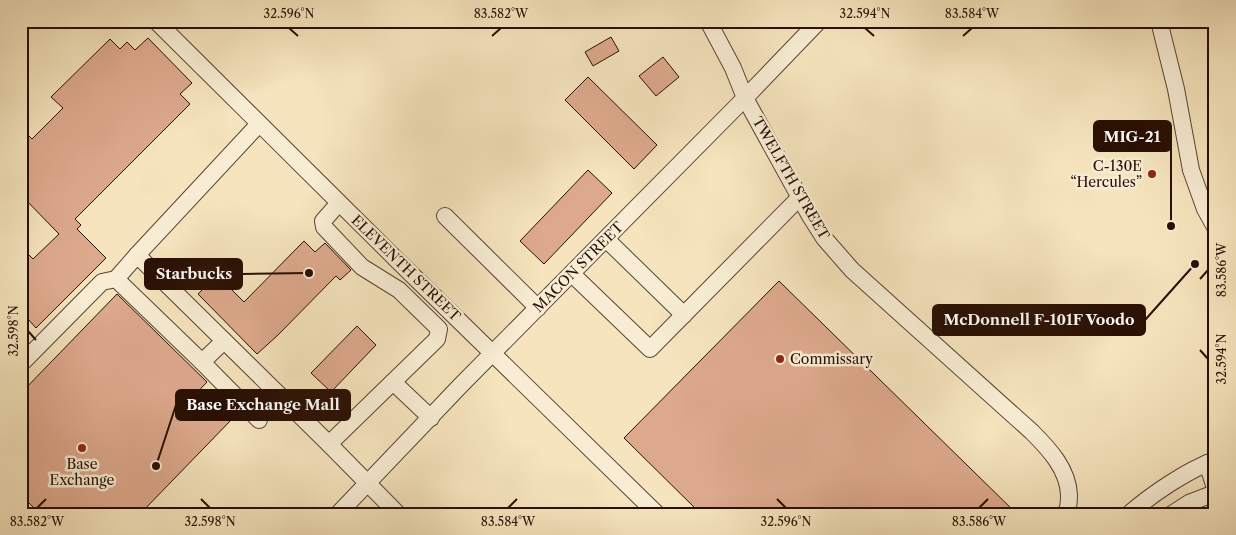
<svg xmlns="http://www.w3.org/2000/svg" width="1236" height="535" font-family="'Libre Caslon Text',serif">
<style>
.building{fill:#dda98d;stroke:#280f03}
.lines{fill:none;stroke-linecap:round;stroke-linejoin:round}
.minor-casing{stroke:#5b4432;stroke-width:18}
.minor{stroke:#f8edd4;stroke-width:16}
.ticks{fill:none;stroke:#280f03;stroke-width:2}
.poi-dot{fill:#8f2418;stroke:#f8edd4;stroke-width:2}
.labels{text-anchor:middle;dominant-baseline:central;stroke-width:5;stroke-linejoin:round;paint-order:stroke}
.poi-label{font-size:14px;fill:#280f03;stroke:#f8edd4;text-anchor:end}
.street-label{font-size:14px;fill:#280f03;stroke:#f8edd4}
.leader{fill:none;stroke:#280f03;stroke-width:2}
.callout-dot{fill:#280f03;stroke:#f8edd4;stroke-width:2}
.callout{fill:#280f03;stroke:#280f03;stroke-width:2}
.callout-label{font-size:15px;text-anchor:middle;font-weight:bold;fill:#fff}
.neatline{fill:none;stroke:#280f03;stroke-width:2}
.ticks-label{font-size:12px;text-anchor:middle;fill:#280f03}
</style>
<rect width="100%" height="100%" fill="#f5e4bd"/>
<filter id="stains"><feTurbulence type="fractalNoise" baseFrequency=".004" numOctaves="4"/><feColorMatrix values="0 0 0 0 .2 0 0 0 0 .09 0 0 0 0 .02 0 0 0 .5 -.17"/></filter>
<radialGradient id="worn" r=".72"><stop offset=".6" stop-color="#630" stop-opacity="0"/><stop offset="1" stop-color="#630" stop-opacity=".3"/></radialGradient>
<g class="building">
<polygon points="611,37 619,51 593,66 585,52"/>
<polygon points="148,38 192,83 180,94 190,104 75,219 81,225 77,229 106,258 36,328 27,318 21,323 21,247 33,259 59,234 21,195 21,128 32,139 63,108 51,97 110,39 120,49 127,42 135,50"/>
<polygon points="663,57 679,77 656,96 639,76"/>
<polygon points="588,77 657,145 634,169 565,100"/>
<polygon points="588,170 612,193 544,264 520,241"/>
<polygon points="304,241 315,252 325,243 351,270 340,280 336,276 278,335 257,354 198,294 217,275 244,302"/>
<polygon points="779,281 1017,514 701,514 624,438"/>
<polygon points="117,294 207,382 190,400 207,417 220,404 234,417 140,514 40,514 21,495 21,393"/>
<polygon points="357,326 376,345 331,392 311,373"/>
</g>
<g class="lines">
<defs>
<g id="minor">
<polyline points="156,21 400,263 657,514"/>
<path d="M708 21 733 68 745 98 810 216 824 238 852 270 1032 432C1049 449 1068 469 1069 495 1069 502 1069 507 1066 514"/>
<polyline points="1159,21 1176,89 1191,170 1205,209 1215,227"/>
<polyline points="445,216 538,308"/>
<polyline points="606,239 684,315"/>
<polyline points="137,255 329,444 398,514"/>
<polyline points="572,274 650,349 800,197"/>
<polyline points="116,279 137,255 259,124"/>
<polyline points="202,362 259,420"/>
<polyline points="21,364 102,282 116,279 202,362 224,341"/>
<polyline points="393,382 431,418"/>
<polyline points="329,444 437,339 439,329 399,290 362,267 324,227 323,221 339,203"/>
<polyline points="1207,463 1215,488"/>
<polyline points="338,514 461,385 745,98 819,21"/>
<path d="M1129 514C1152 494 1186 471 1215 460"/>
<polyline points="1172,514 1189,503 1215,493"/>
</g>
</defs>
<use href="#minor" class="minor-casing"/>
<use href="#minor" class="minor"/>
</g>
<path class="ticks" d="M289 28 298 36M865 28 874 36M492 36 501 28M963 36 972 28M1200 279 1208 270M28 331 36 340M1200 350 1208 359M201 499 210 508M777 499 786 508M37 508 46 499M508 508 517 499M979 508 988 499"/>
<g class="poi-dot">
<circle cx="1152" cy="174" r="5"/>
<circle cx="780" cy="359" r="5"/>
<circle cx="82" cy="448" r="5"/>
</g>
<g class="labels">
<g class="poi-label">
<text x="1142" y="166">C-130E<tspan x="1142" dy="16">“Hercules”</tspan></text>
<text x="790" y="359" text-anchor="start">Commissary</text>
<text x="82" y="464" text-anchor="middle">Base<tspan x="82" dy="16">Exchange</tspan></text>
</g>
<g class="street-label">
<text transform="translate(791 178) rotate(60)">TWELFTH STREET</text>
<text transform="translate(578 267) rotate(-45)">MACON STREET</text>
<text transform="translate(406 268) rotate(44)">ELEVENTH STREET</text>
</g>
</g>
<path class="leader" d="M1171 226L1171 136M309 273L242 274M1195 264L1145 320M156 466L176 405"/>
<g class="callout-dot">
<circle cx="1171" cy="226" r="5"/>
<circle cx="309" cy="273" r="5"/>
<circle cx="1195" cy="264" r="5"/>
<circle cx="156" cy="466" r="5"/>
</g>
<g class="callout">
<rect x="1094" y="121" width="77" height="30" rx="5"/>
<rect x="145" y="259" width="97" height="30" rx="5"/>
<rect x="933" y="305" width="212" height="30" rx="5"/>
<rect x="176" y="390" width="174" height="30" rx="5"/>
</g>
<g class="callout-label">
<text x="1132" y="142">MIG-21</text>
<text x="194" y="279">Starbucks</text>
<text x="1039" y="325">McDonnell F-101F Voodo</text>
<text x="263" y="410">Base Exchange Mall</text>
</g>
<rect width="1236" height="535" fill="none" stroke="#f5e4bd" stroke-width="55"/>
<rect x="28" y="28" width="1180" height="480" class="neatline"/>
<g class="ticks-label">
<text x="289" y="18">32.596°N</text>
<text x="501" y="18">83.582°W</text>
<text x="865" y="18">32.594°N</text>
<text x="972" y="18">83.584°W</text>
<text transform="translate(1222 270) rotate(-90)" y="4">83.586°W</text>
<text transform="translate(14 331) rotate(-90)" y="4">32.598°N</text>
<text transform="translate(1222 359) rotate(-90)" y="4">32.594°N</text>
<text x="37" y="526">83.582°W</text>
<text x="210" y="526">32.598°N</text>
<text x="508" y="526">83.584°W</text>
<text x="786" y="526">32.596°N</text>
<text x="979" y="526">83.586°W</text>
</g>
<rect width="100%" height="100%" filter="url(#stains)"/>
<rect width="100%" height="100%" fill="url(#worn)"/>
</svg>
